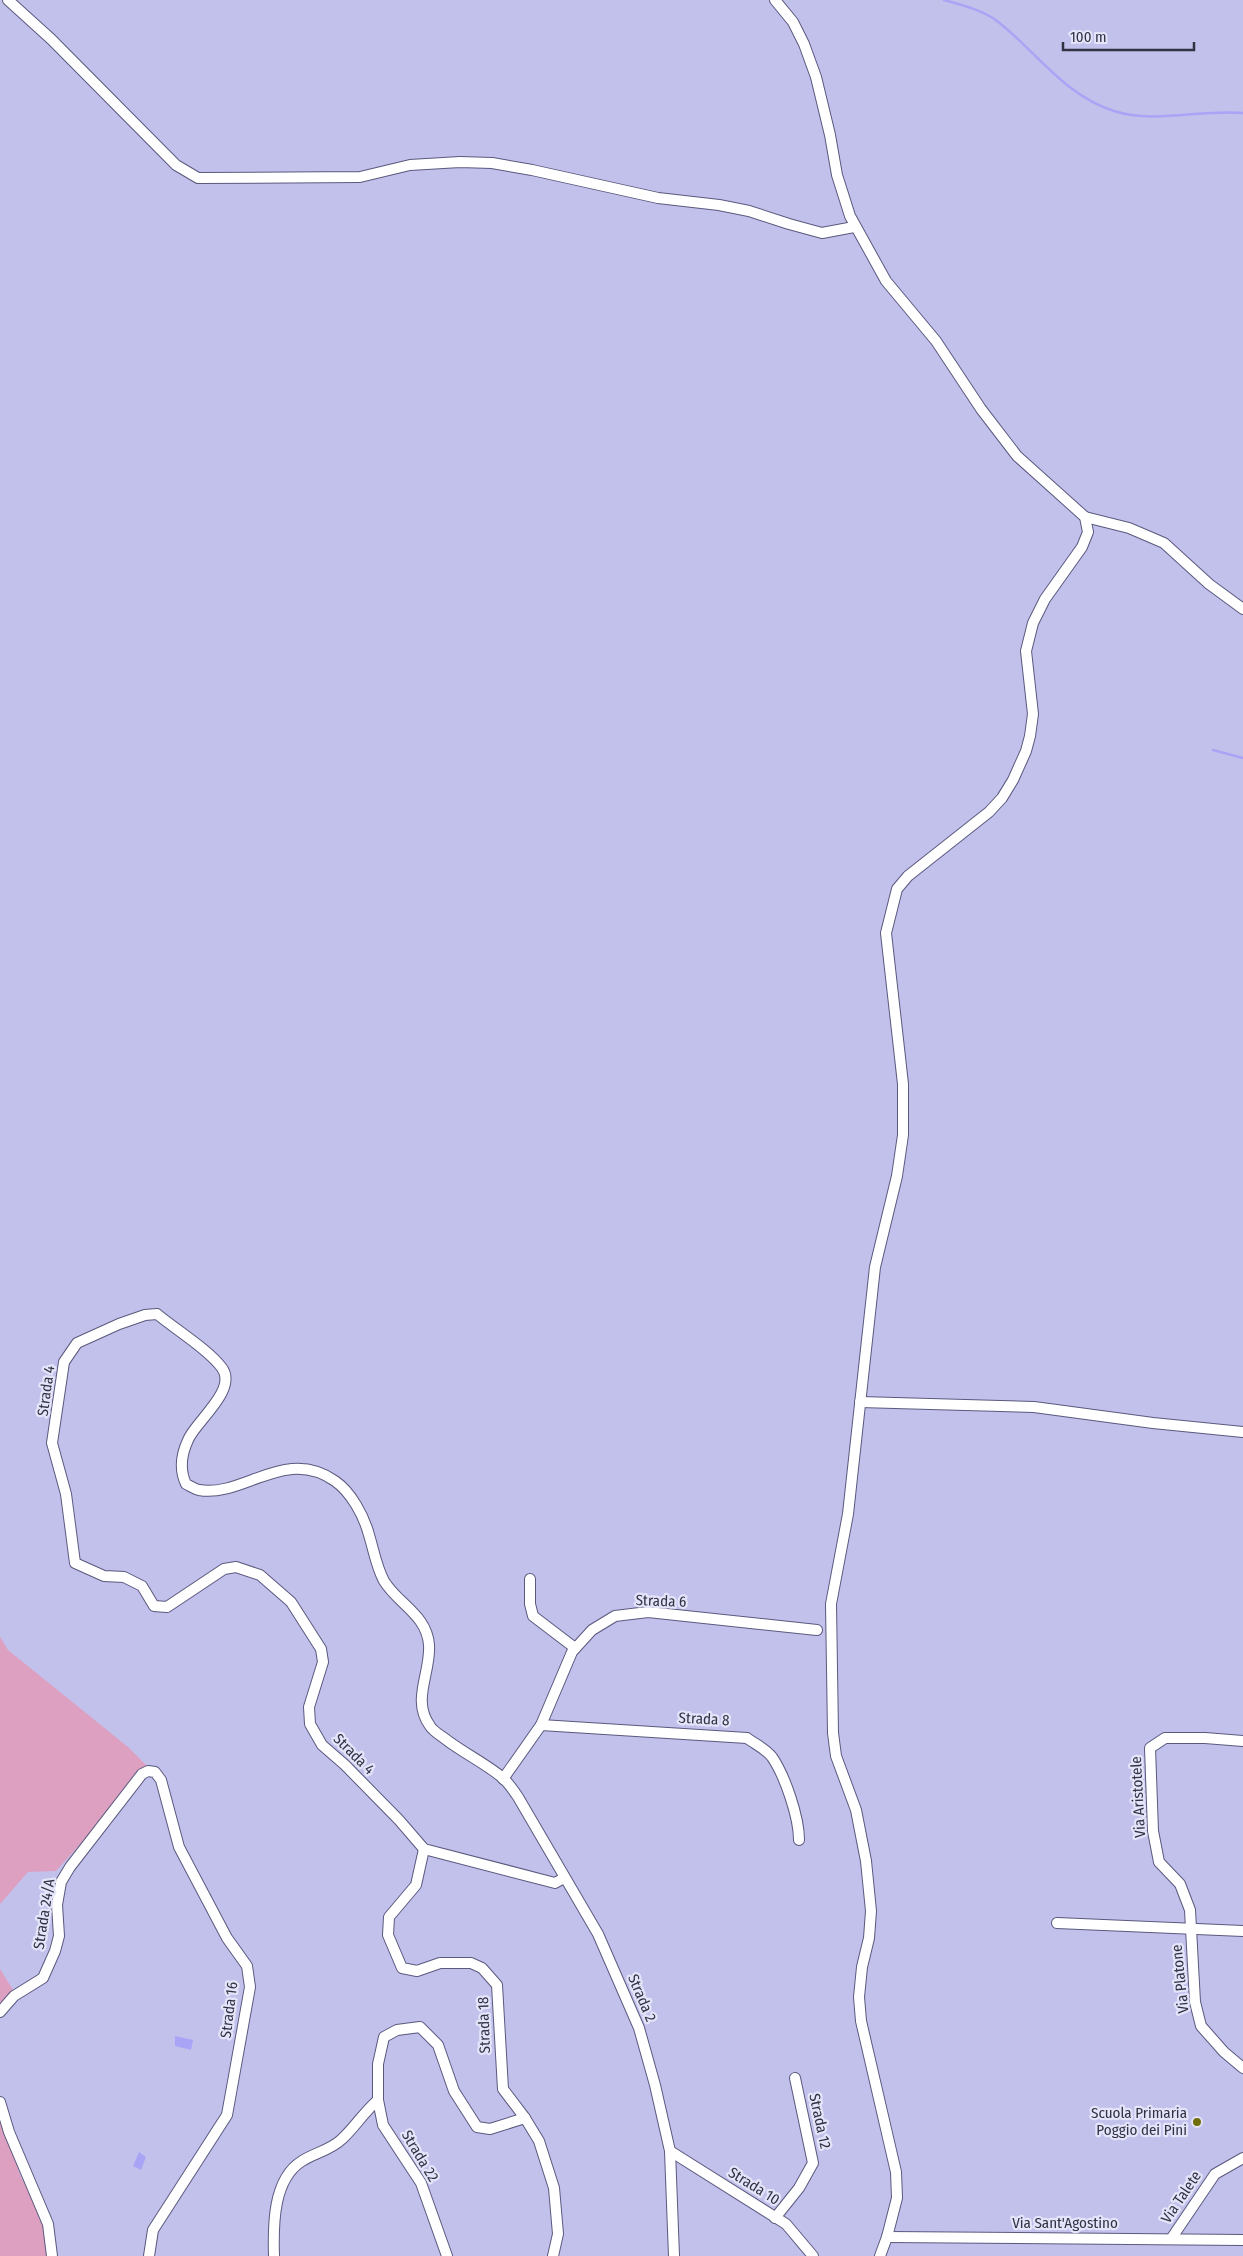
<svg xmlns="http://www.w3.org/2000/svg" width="1243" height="2256" font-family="'Fira Sans Condensed',sans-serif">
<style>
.green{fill:#dda0c0}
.water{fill:#a9a4f5}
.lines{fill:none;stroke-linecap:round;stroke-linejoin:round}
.stream{stroke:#a9a4f5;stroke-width:2.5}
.minor-casing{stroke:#5a597e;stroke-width:12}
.minor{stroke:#fff;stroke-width:10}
.poi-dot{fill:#736e0c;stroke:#e4e4fa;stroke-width:2}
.labels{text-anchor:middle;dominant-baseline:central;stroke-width:4.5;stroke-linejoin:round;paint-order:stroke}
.street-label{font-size:15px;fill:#323243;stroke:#e4e4fa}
.poi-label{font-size:15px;fill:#323243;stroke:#e4e4fa;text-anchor:end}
</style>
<rect width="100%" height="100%" fill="#c2c1ec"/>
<g class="green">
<polygon points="0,1637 8,1650 128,1747 148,1767 133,1779 83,1841 56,1871 28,1872 0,1904"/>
<polygon points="0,1969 13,1990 0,2003"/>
<polygon points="0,2114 20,2175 42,2217 48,2256 0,2256"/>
</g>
<g class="water">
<polygon points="175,2036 193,2040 191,2050 175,2046"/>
<polygon points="139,2152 146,2157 141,2170 133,2166"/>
</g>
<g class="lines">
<g class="stream">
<path d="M944 0C962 5 982 10 997 21 1037 52 1064 95 1114 111 1155 124 1201 109 1243 113"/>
<polyline points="1213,750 1243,758"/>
</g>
<defs>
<g id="minor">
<polyline points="8,0 51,39 176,165 198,178 360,177 410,165 460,162 492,163 532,170 658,198 719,205 749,211 789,224 822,233 854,227"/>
<polyline points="775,0 793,22 804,44 816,77 830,135 837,175 850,216 886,281 936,341 981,409 1017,456 1085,517 1088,532 1082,547 1045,599 1033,623 1026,651 1033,714 1030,736 1026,751 1013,780 1002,798 989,812 908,876 897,889 886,933 903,1084 903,1135 897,1176 875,1267 848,1514 831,1604 833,1733 836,1756 856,1810 866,1861 871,1911 869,1938 862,1967 859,1997 861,2021 896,2172 897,2198 887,2237 880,2256"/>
<polyline points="1085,517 1129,528 1164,543 1209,584 1243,609"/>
<polyline points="860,1402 1034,1407 1153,1423 1243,1432"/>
<polyline points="530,1579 530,1604 533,1616 575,1648"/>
<path d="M541 1725 747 1738C755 1744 766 1749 772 1757 785 1776 799 1817 799 1840"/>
<polyline points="1243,1741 1205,1738 1165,1738 1150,1748 1153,1831 1159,1862 1180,1884 1190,1910 1195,2002 1201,2026 1224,2052 1243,2068"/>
<polyline points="503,1779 541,1725 572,1652 592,1630 615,1616 648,1612 817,1630"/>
<polyline points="424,1849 416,1885 389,1917 388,1935 402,1968 417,1971 440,1963 471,1963 482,1968 497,1985 503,2089 525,2118 539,2141 554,2188 558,2234 553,2256"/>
<path d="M564 1878 555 1883 424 1849 399 1820 345 1765 322 1745 310 1724 309 1707 323 1662 321 1649 291 1602 260 1575 236 1567 224 1569 167 1607 154 1606 142 1586 124 1577 104 1576 75 1563 66 1494 52 1443 64 1362 77 1343 119 1324 145 1315 157 1314C175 1329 209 1350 222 1368 238 1390 195 1422 188 1440 181 1455 179 1469 186 1484 190 1486 195 1489 199 1490 243 1498 285 1446 335 1481 351 1492 364 1516 369 1535 374 1551 376 1566 384 1581 398 1604 427 1615 429 1645 431 1673 411 1700 430 1726 433 1731 440 1735 444 1738 463 1753 487 1764 504 1779 509 1784 514 1791 518 1797L598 1934 639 2028 655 2085 670 2151 674 2256"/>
<polyline points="1057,1923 1243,1931"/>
<polyline points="0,2012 14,1996 43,1978 55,1951 59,1936 57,1905 61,1882 70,1867 142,1774 148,1771 155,1772 161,1780 179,1847 227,1938 247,1966 250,1987 227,2115 153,2230 149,2256"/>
<polyline points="378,2100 383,2125 421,2183 447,2256"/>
<polyline points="0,2102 9,2132 48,2224 52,2256"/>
<polyline points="670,2151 786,2224 813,2256"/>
<polyline points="775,2218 799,2188 813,2163 795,2078"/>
<polyline points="887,2237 1243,2240"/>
<polyline points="1171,2239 1215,2174 1243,2158"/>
<path d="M274 2256C273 2225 273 2179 302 2161 314 2153 331 2150 342 2139 355 2127 364 2112 378 2100V2064L384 2037 397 2030 420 2027 438 2045 454 2091 477 2127 490 2129 525 2118"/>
</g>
</defs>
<use href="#minor" class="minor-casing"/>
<use href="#minor" class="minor"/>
</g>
<circle class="poi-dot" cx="1197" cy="2122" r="5"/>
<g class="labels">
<g class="street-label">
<text transform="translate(46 1391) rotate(-82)">Strada 4</text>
<text transform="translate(661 1601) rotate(2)">Strada 6</text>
<text transform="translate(704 1719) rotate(3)">Strada 8</text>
<text transform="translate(354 1754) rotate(45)">Strada 4</text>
<text transform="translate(1138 1797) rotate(-93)">Via Aristotele</text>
<text transform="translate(44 1914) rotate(-81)">Strada 24/A</text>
<text transform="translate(1180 1979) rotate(-96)">Via Platone</text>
<text transform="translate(642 1998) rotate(67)">Strada 2</text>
<text transform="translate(229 2010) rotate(-83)">Strada 16</text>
<text transform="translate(484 2025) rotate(-92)">Strada 18</text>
<text transform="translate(820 2121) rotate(78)">Strada 12</text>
<text transform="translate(420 2156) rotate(59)">Strada 22</text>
<text transform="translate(754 2186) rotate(32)">Strada 10</text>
<text transform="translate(1181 2197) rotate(-56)">Via Talete</text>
<text x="1065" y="2223">Via Sant'Agostino</text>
</g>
<g class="poi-label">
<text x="1187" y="2113">Scuola Primaria<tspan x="1187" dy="17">Poggio dei Pini</tspan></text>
</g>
</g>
<path d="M1063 42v8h131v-8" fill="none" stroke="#323243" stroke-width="2.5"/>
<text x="1070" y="42" font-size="15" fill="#323243" stroke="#e4e4fa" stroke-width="4" paint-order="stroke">100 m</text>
</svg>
